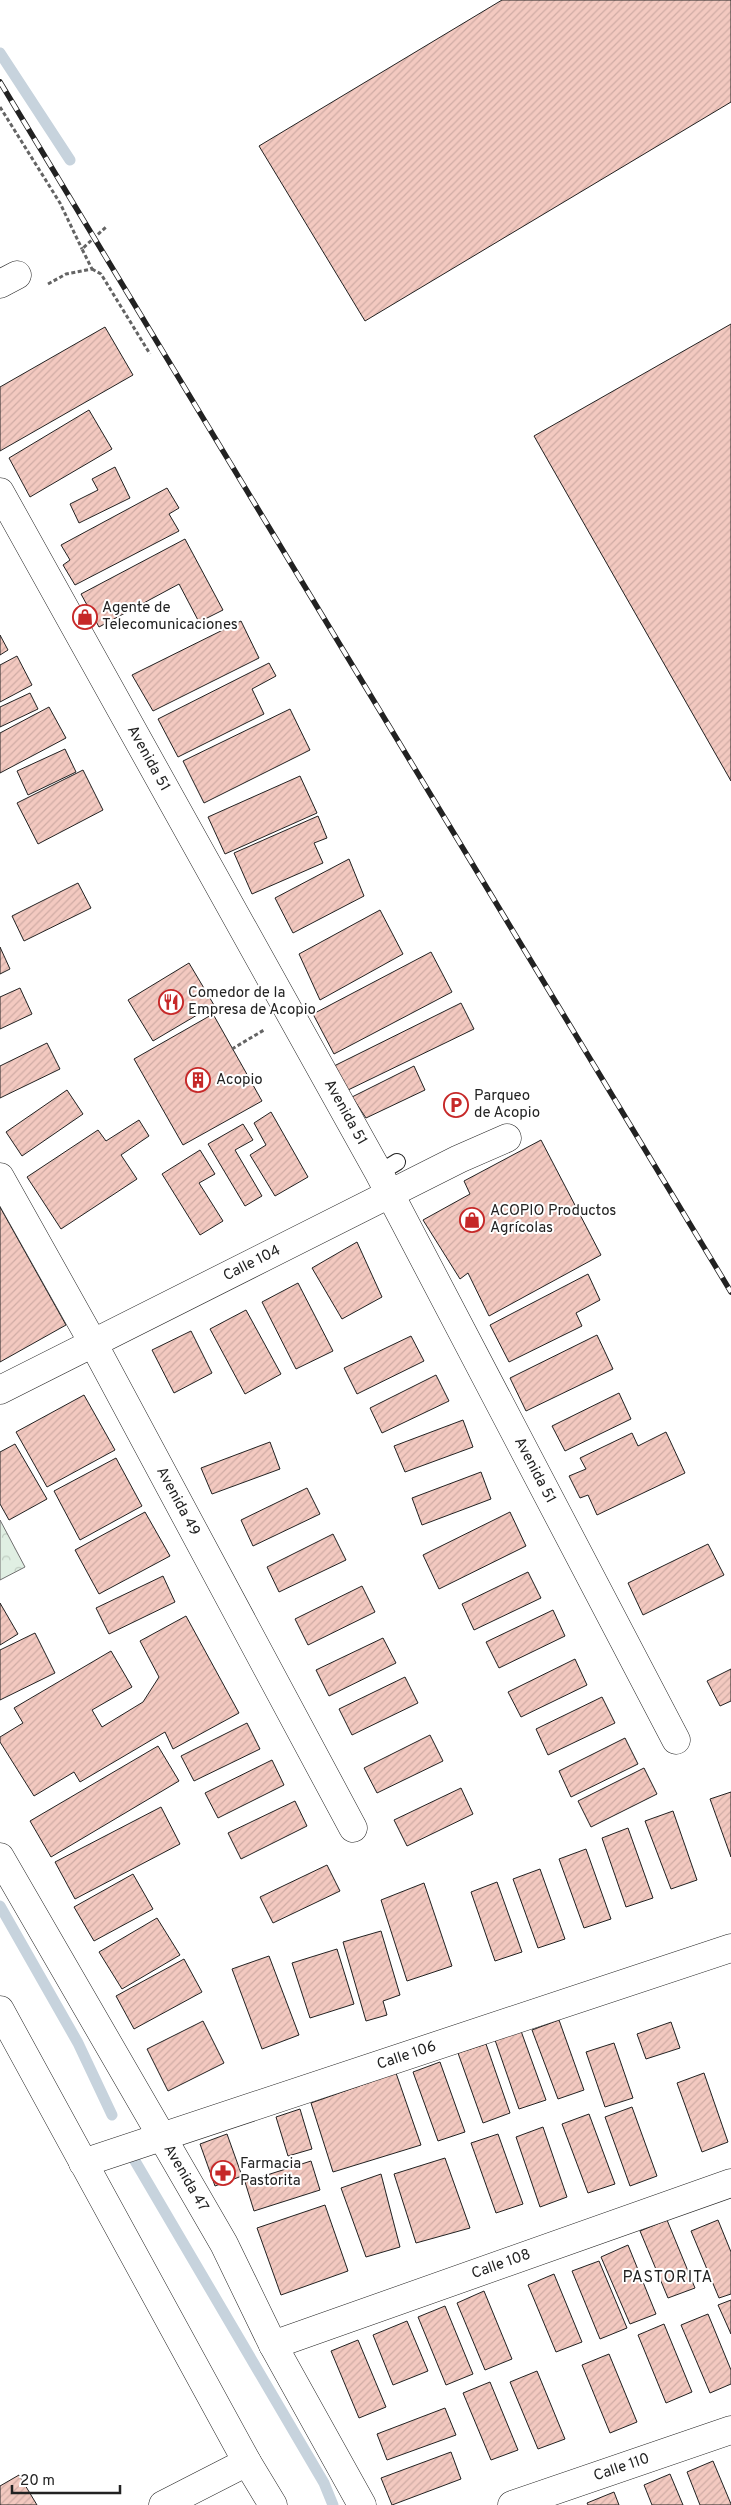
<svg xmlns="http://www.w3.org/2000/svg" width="731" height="2505" font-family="Overpass,sans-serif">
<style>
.forest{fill:url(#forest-crowns);stroke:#6f6f6f}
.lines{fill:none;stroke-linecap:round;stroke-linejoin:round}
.stream{stroke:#c7d3dd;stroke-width:11}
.building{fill:url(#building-hatch);stroke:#222}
.lane-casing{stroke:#222;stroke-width:18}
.street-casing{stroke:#222;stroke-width:29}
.primary-casing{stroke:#222;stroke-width:29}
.path{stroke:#646464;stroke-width:3;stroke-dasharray:4 2.5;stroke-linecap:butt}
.lane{stroke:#fff;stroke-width:16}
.street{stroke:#fff;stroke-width:28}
.primary{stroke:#fff;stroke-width:28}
.rail-casing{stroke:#222;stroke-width:5.5}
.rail{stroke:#fff;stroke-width:4;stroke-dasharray:11;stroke-linecap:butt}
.labels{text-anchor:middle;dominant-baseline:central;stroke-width:4;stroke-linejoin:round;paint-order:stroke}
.poi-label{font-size:15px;fill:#222;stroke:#fff;text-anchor:start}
.street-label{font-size:15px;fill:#222;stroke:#fff}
.neighbourhood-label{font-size:16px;letter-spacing:1px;fill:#222;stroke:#fff}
</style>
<defs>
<pattern id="forest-crowns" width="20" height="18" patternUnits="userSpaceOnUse" patternTransform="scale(1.25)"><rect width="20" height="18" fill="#e0efe3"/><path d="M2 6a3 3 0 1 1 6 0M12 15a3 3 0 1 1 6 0" fill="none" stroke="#c0cdc2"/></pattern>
<pattern id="building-hatch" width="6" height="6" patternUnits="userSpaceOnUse" patternTransform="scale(1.25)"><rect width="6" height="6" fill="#f3c9c0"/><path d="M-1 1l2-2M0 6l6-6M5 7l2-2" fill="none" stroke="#d0aca5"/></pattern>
</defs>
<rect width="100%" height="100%" fill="#fff"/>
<polygon class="forest" points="0,1520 25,1567 0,1580"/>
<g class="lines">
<g class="stream">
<polyline points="0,53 70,160"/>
<polyline points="0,1906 78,2043 112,2115"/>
<polyline points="135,2161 324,2483 333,2505"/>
</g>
</g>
<g class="building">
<polygon points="502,0 731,0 731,102 365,321 259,146"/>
<polygon points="731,324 731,781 534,436"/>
<polygon points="105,327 133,375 0,451 0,387"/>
<polygon points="89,410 112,449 30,497 9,458"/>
<polygon points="115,467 130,498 79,523 70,504 98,490 92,479"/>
<polygon points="167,488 179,508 169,514 179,531 75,585 63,565 70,560 61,545"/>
<polygon points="185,539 223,610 199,622 179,584 99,627 81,594"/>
<polygon points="241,621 259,658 153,711 132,675"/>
<polygon points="0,635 8,650 0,655"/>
<polygon points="17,656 32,685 0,702 0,665"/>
<polygon points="269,663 276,676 252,689 264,714 178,757 158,719"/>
<polygon points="30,693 38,709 0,727 0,707"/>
<polygon points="49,707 66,738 0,773 0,733"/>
<polygon points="290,709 310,750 204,803 183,761"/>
<polygon points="65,749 76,772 28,795 17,771"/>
<polygon points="83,770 103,810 38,844 17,803"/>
<polygon points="300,776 317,813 225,854 208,817"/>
<polygon points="318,816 327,838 314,843 323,863 252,894 234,853"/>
<polygon points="349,859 364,896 293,933 275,898"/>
<polygon points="78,883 91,908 24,941 12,916"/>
<polygon points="380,910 403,954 320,1000 299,954"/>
<polygon points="0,947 10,969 0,974"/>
<polygon points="431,952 452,992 334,1054 313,1014"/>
<polygon points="189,963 214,1005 153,1041 128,1000"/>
<polygon points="20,988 32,1014 0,1029 0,997"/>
<polygon points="461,1003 474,1029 346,1091 334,1066"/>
<polygon points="213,1014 262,1101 183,1145 134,1059"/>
<polygon points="47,1043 60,1069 0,1098 0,1066"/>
<polygon points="414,1066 425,1090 366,1118 352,1097"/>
<polygon points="67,1090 83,1114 22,1156 6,1132"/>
<polygon points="271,1112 308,1177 275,1196 250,1155 266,1145 254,1123"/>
<polygon points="139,1120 149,1136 121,1155 137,1179 61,1229 27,1177 98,1130 106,1141"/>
<polygon points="243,1124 253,1140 235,1150 262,1196 245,1206 208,1144"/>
<polygon points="541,1140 601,1255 489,1316 468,1273 460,1279 423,1220 470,1194 464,1181"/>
<polygon points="200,1150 215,1174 199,1183 223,1221 200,1235 162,1174"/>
<polygon points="0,1207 66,1325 0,1362"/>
<polygon points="357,1242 382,1297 342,1319 312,1268"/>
<polygon points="588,1274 600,1300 576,1313 582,1326 509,1362 490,1325"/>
<polygon points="298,1283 333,1351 296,1369 262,1302"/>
<polygon points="246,1310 281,1374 245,1394 210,1329"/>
<polygon points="191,1331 212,1373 174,1393 152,1350"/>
<polygon points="597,1335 613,1369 526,1411 510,1378"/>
<polygon points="411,1336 424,1361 357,1394 344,1368"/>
<polygon points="436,1375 449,1401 382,1433 370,1408"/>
<polygon points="619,1393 631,1419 565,1451 552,1426"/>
<polygon points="84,1395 115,1450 47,1487 16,1432"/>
<polygon points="463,1420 473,1447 405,1472 394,1446"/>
<polygon points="666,1432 685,1473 597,1515 588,1495 580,1498 569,1476 586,1469 580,1458 632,1433 638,1446"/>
<polygon points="270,1442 280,1469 212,1494 201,1468"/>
<polygon points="15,1444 47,1499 9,1520 0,1504 0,1452"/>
<polygon points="116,1458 142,1506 80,1540 54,1491"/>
<polygon points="481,1472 491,1499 422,1525 412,1498"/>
<polygon points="307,1488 320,1514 253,1546 241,1520"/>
<polygon points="145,1512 170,1556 99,1594 75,1550"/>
<polygon points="510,1512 526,1546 439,1589 423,1555"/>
<polygon points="333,1534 346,1560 279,1592 267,1567"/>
<polygon points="708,1544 724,1575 643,1615 628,1583"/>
<polygon points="528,1572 541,1598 474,1630 462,1604"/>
<polygon points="163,1576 175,1602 109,1634 96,1608"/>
<polygon points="362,1586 375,1612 308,1645 295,1619"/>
<polygon points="0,1603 18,1634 0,1645"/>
<polygon points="553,1610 565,1636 499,1668 486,1642"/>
<polygon points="186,1616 239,1713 173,1749 165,1732 80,1782 74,1772 34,1796 0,1742 0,1737 23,1723 14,1708 111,1651 132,1687 92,1710 102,1727 143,1702 159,1677 140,1641"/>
<polygon points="35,1633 55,1673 0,1700 0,1650"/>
<polygon points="383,1638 396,1663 329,1696 316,1670"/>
<polygon points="575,1659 587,1685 521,1717 508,1692"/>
<polygon points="731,1669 731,1701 720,1706 707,1681"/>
<polygon points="405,1677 418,1703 352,1735 339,1709"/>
<polygon points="602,1697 615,1723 548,1755 536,1729"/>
<polygon points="247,1723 260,1749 194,1781 181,1756"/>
<polygon points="430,1735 443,1761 377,1793 364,1768"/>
<polygon points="625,1738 638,1764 571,1797 559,1771"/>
<polygon points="158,1746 179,1781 51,1857 30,1821"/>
<polygon points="272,1760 284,1785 218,1818 205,1793"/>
<polygon points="644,1768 657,1794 591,1827 578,1801"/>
<polygon points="461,1788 473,1814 407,1846 394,1820"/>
<polygon points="731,1792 731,1857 710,1799"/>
<polygon points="295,1801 307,1826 241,1859 228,1833"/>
<polygon points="161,1807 180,1844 75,1899 55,1862"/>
<polygon points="673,1811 697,1880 671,1889 645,1821"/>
<polygon points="628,1828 653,1898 626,1907 602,1838"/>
<polygon points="586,1849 611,1919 584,1928 559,1859"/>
<polygon points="327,1865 340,1891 273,1923 260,1897"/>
<polygon points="540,1869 565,1939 538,1948 513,1879"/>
<polygon points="133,1874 153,1909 94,1941 74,1907"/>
<polygon points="497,1882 522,1952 495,1961 471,1892"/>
<polygon points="424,1883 452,1966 407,1981 381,1900"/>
<polygon points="157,1918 180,1955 122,1989 99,1952"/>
<polygon points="381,1931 400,1995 383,2001 387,2015 366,2021 343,1942"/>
<polygon points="337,1949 354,2004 310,2018 292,1963"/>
<polygon points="269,1956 299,2035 262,2049 232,1969"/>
<polygon points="184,1959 202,1992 134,2029 116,1996"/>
<polygon points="559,2020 584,2090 558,2099 532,2030"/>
<polygon points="203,2021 224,2063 168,2091 147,2049"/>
<polygon points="671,2022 680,2048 646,2059 637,2034"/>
<polygon points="521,2031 546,2100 519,2109 495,2040"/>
<polygon points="614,2043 633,2098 605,2107 586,2052"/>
<polygon points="486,2044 510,2113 483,2123 458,2053"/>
<polygon points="440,2062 465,2132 438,2141 413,2072"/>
<polygon points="396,2073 421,2145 333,2172 311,2103"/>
<polygon points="704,2073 728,2142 702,2152 677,2083"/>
<polygon points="632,2107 657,2176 630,2186 605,2117"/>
<polygon points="300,2109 312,2149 288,2156 276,2117"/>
<polygon points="589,2114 615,2184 588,2193 562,2124"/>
<polygon points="543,2127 567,2197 540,2207 516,2137"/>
<polygon points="227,2134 242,2176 215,2186 200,2144"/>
<polygon points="498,2134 523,2204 496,2213 471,2143"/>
<polygon points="445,2158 470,2228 416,2243 394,2174"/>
<polygon points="311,2161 320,2190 254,2211 245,2182"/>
<polygon points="381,2174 400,2247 366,2257 341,2188"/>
<polygon points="325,2205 348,2271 281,2295 257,2228"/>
<polygon points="667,2220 695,2288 668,2298 640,2231"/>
<polygon points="718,2220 731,2252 731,2294 719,2298 691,2231"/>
<polygon points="628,2245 656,2314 630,2324 601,2257"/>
<polygon points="599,2261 627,2328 600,2339 572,2271"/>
<polygon points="554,2274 582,2342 556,2352 528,2285"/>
<polygon points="484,2291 512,2359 485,2370 457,2303"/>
<polygon points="731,2300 731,2334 718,2305"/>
<polygon points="445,2306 473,2374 446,2385 418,2317"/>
<polygon points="708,2314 731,2370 731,2384 710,2393 681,2325"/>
<polygon points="407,2321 428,2371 393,2385 373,2335"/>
<polygon points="664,2324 692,2392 666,2403 638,2335"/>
<polygon points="358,2340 386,2407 359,2418 331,2351"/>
<polygon points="609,2354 637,2422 610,2433 582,2365"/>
<polygon points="537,2371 565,2439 538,2449 510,2382"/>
<polygon points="490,2382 518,2450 491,2460 463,2393"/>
<polygon points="445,2408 456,2435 387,2460 377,2434"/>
<polygon points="451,2452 461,2479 392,2505 381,2478"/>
<polygon points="713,2461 731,2504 731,2505 700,2505 687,2472"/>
<polygon points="670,2474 683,2505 652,2505 644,2485"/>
<polygon points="19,2475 37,2505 0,2505 0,2486"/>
<polygon points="614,2492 619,2505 588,2505 587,2503"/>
</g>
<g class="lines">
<defs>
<polyline id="lane" points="379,1173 397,1162"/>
<g id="street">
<polyline points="0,284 17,275"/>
<path id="s1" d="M0 492 379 1173 676 1740"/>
<path id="s2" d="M0 1177 93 1343 353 1828"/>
<path id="s3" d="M0 1390 459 1159 507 1138"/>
<path id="s4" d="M0 1857 224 2244 273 2345 362 2505"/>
<path id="s5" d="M83 2163 731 1948"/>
<path id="s6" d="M273 2345 731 2183"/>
<polyline points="163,2505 247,2462"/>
<path id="s7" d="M512 2505 731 2430"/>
</g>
<polyline id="primary" points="0,2010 247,2462 273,2505"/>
</defs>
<use href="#lane" class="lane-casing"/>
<use href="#street" class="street-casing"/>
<use href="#primary" class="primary-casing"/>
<g class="path">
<polyline points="0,107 60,203 82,249"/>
<polyline points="92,269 101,274 150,354"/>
<polyline points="48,284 66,274 92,269 82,249 106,227"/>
<polyline points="232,1049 264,1030"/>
</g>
<use href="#lane" class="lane"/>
<use href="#street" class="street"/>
<use href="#primary" class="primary"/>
<defs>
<polyline id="rail" points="0,82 731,1292"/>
</defs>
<use href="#rail" class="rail-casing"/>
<use href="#rail" class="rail"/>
</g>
<defs>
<symbol id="shop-ring" viewBox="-11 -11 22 22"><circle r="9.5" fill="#fff" stroke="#c62828" stroke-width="1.5"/><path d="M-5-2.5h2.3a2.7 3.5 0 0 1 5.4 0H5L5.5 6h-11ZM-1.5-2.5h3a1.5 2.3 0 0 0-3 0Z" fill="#c62828"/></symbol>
<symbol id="restaurant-ring" viewBox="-11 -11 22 22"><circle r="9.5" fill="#fff" stroke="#c62828" stroke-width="1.5"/><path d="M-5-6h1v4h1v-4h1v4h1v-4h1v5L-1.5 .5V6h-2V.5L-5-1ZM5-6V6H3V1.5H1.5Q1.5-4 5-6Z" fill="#c62828"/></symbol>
<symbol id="building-ring" viewBox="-11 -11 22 22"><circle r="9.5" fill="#fff" stroke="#c62828" stroke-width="1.5"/><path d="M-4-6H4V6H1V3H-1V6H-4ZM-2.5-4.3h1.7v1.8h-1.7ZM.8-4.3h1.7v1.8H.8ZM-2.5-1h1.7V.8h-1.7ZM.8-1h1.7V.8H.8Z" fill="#c62828"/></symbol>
<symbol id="parking-ring" viewBox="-11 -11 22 22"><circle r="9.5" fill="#fff" stroke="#c62828" stroke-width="1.5"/><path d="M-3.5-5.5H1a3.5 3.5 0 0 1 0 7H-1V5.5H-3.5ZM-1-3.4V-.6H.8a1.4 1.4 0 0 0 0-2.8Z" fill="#c62828"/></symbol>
<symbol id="pharmacy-ring" viewBox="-11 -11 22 22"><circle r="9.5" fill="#fff" stroke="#c62828" stroke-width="1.5"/><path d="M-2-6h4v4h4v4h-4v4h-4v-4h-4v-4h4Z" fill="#c62828"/></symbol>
</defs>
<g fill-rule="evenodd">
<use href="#shop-ring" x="71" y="603" width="28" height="28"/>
<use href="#restaurant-ring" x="157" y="988" width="28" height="28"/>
<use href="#building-ring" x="184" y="1066" width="28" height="28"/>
<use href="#parking-ring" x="442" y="1091" width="28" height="28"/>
<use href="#shop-ring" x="458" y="1206" width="28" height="28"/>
<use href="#pharmacy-ring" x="209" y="2159" width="28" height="28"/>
</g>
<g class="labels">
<g class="poi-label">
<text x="102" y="608">Agente de<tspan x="102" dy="17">Telecomunicaciones</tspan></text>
<text x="188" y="993">Comedor de la<tspan x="188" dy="17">Empresa de Acopio</tspan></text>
<text x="216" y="1080">Acopio</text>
<text x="474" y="1096">Parqueo<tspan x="474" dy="17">de Acopio</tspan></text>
<text x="490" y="1211">ACOPIO Productos<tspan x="490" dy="17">Agrícolas</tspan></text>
<text x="240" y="2164">Farmacia<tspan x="240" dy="17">Pastorita</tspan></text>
</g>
<g class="street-label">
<text stroke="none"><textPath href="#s1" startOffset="305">Avenida 51</textPath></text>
<text stroke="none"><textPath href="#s1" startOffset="710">Avenida 51</textPath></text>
<text stroke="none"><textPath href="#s3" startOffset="282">Calle 104</textPath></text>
<text stroke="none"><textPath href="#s1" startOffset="1115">Avenida 51</textPath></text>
<text stroke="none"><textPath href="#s2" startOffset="370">Avenida 49</textPath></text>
<text stroke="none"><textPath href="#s5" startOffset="341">Calle 106</textPath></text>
<text stroke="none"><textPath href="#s4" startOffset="371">Avenida 47</textPath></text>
<text stroke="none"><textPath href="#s6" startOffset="242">Calle 108</textPath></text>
<text stroke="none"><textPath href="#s7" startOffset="116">Calle 110</textPath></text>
</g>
<g class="neighbourhood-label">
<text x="668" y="2278">PASTORITA</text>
</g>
</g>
<path d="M12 2485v8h108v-8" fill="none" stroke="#222222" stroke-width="2.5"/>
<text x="20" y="2485" font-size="15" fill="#222222" stroke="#ffffff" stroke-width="4" paint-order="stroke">20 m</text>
</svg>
